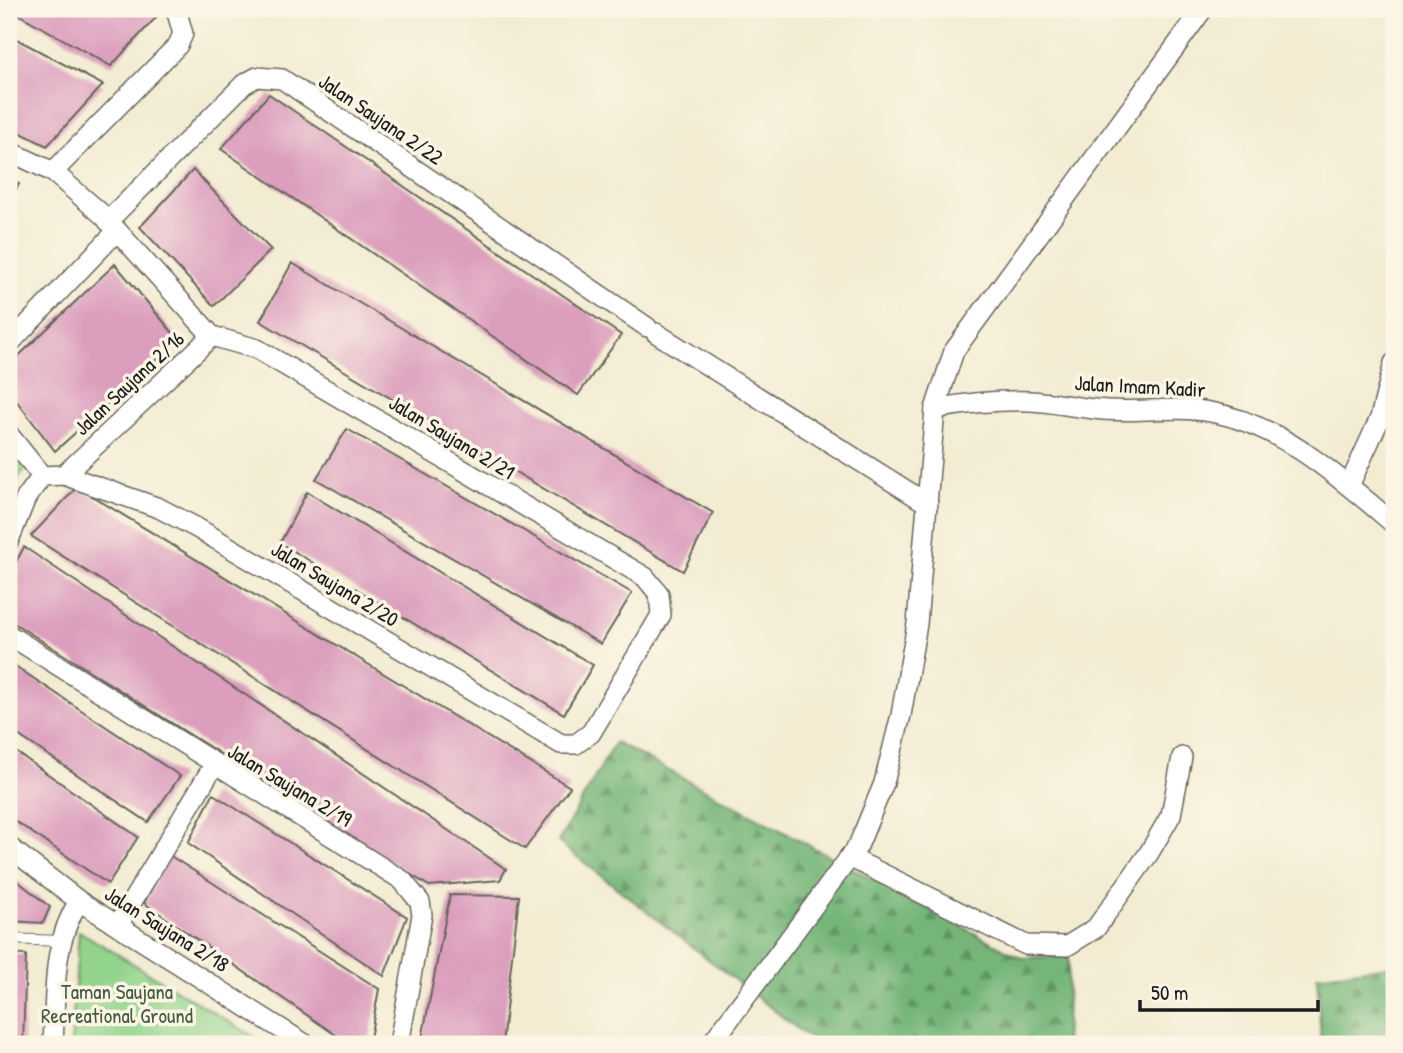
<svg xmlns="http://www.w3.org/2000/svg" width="1403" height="1053" font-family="'Patrick Hand',sans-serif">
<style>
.forest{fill:url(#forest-firs);stroke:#48694a;stroke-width:2}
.park{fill:#92d48c;stroke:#577854;stroke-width:2}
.building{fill:#db9ebd}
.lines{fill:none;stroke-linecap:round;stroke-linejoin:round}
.lane-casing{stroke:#67655c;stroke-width:12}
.street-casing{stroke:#67655c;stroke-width:22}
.lane{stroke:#fff;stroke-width:10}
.street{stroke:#fff;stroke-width:19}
.labels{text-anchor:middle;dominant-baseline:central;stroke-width:7;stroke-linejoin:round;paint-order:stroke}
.street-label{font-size:21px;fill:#1c1c1c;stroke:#fcf5e5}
.park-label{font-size:21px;fill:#455c43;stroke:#fcf5e5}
</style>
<defs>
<pattern id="forest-firs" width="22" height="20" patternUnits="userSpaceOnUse" patternTransform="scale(1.75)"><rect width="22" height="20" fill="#75b678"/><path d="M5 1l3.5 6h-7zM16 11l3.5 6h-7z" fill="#5f9362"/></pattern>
</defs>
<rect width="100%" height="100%" fill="#fcf5e5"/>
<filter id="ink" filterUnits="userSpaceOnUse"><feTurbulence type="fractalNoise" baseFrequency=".0143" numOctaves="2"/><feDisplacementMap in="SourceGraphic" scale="14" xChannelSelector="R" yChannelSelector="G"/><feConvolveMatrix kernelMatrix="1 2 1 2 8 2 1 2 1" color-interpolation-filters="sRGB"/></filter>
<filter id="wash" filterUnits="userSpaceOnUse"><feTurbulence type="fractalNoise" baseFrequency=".00686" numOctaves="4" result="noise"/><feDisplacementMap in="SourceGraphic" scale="28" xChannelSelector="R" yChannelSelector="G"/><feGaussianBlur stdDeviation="1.57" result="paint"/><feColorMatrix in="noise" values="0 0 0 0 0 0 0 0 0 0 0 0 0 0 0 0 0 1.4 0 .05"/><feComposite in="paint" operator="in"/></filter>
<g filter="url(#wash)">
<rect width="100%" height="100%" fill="#f3ecd3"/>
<g class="forest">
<polygon points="615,742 1021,958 1069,956 1065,1044 817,1044 558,842"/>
<polygon points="1394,965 1394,1044 1321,1044 1317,976"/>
</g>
<g class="park">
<polygon points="9,443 27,467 9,490"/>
<polygon points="79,931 266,1044 71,1044"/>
</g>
<g id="blocks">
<g class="building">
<polygon points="9,9 156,9 161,12 111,66"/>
<polygon points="9,35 103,85 47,146 9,127"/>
<polygon points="269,94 621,335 578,395 221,149"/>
<polygon points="193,170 271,250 214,306 140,227"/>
<polygon points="9,180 19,184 9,203"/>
<polygon points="292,263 713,513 683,571 260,321"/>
<polygon points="115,264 179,340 55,451 9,391 9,365"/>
<polygon points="347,429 632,593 601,644 316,479"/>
<polygon points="77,487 570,787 525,849 31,536"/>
<polygon points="307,492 593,665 564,714 280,543"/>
<polygon points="24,547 506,869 500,880 429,886 9,620 9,575"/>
<polygon points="9,662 180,776 148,822 9,729"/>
<polygon points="9,747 138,837 108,884 9,817"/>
<polygon points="213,794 407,917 384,976 188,843"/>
<polygon points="169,855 379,989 369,1044 349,1044 144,903"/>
<polygon points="9,874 50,907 43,923 9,921"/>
<polygon points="450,895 519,896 502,1044 421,1044"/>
<polygon points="9,954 26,955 23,1044 9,1044"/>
</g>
</g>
</g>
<g filter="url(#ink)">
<use href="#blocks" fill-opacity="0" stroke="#67655c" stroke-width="2"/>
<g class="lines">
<defs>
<polyline id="lane" points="9,939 60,941"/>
<g id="street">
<polyline points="9,151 53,172 104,216 212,336 64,475 42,476 26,498 9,540"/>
<polyline points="53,172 178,45 183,34 176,9"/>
<polyline points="108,221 244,84 257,77 282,79 647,327"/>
<polyline points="656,333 928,504"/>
<polyline points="9,344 117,231"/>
<path d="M935 409C967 403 999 400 1030 401 1052 402 1073 407 1094 409 1132 414 1171 405 1210 412 1281 424 1341 479 1394 524"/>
<polyline points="9,435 42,476"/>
<polyline points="64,475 159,508 197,528 561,744 576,744 591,733 661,615 659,594 645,577 257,349 212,336"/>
<polyline points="1349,486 1380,418 1394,363"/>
<polyline points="9,635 402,880 420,902 422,915 399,1044"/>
<polyline points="9,847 79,901 305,1044"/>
<polyline points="849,857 1026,945 1067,946 1096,928 1149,853 1171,815 1182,757"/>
<polyline points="118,925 214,765"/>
<path d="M53 1044C56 993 51 945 79 901"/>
<polyline points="711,1044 858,846 884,783 901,715 917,624 935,409 954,351 1203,9"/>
</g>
</defs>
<use href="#lane" class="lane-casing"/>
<use href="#street" class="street-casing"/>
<use href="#lane" class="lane"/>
<use href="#street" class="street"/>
</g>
</g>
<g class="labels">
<g class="street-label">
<text transform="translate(381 119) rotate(34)">Jalan Saujana 2/22</text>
<text transform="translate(129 383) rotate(-43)">Jalan Saujana 2/16</text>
<text transform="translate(1140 386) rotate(3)">Jalan Imam Kadir</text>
<text transform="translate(452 437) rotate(31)">Jalan Saujana 2/21</text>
<text transform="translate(335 584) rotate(31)">Jalan Saujana 2/20</text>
<text transform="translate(290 785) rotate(31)">Jalan Saujana 2/19</text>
<text transform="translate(167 929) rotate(32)">Jalan Saujana 2/18</text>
</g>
<g class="park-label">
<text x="117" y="991">Taman Saujana<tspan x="117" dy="24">Recreational Ground</tspan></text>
</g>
</g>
<rect width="1403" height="1053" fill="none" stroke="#fcf5e5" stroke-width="35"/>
<path d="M1140 1000v10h178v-10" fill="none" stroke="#1c1c1c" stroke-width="3.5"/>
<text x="1151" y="1000" font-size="21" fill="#1c1c1c" stroke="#fcf5e5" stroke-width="5" paint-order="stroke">50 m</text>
</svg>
